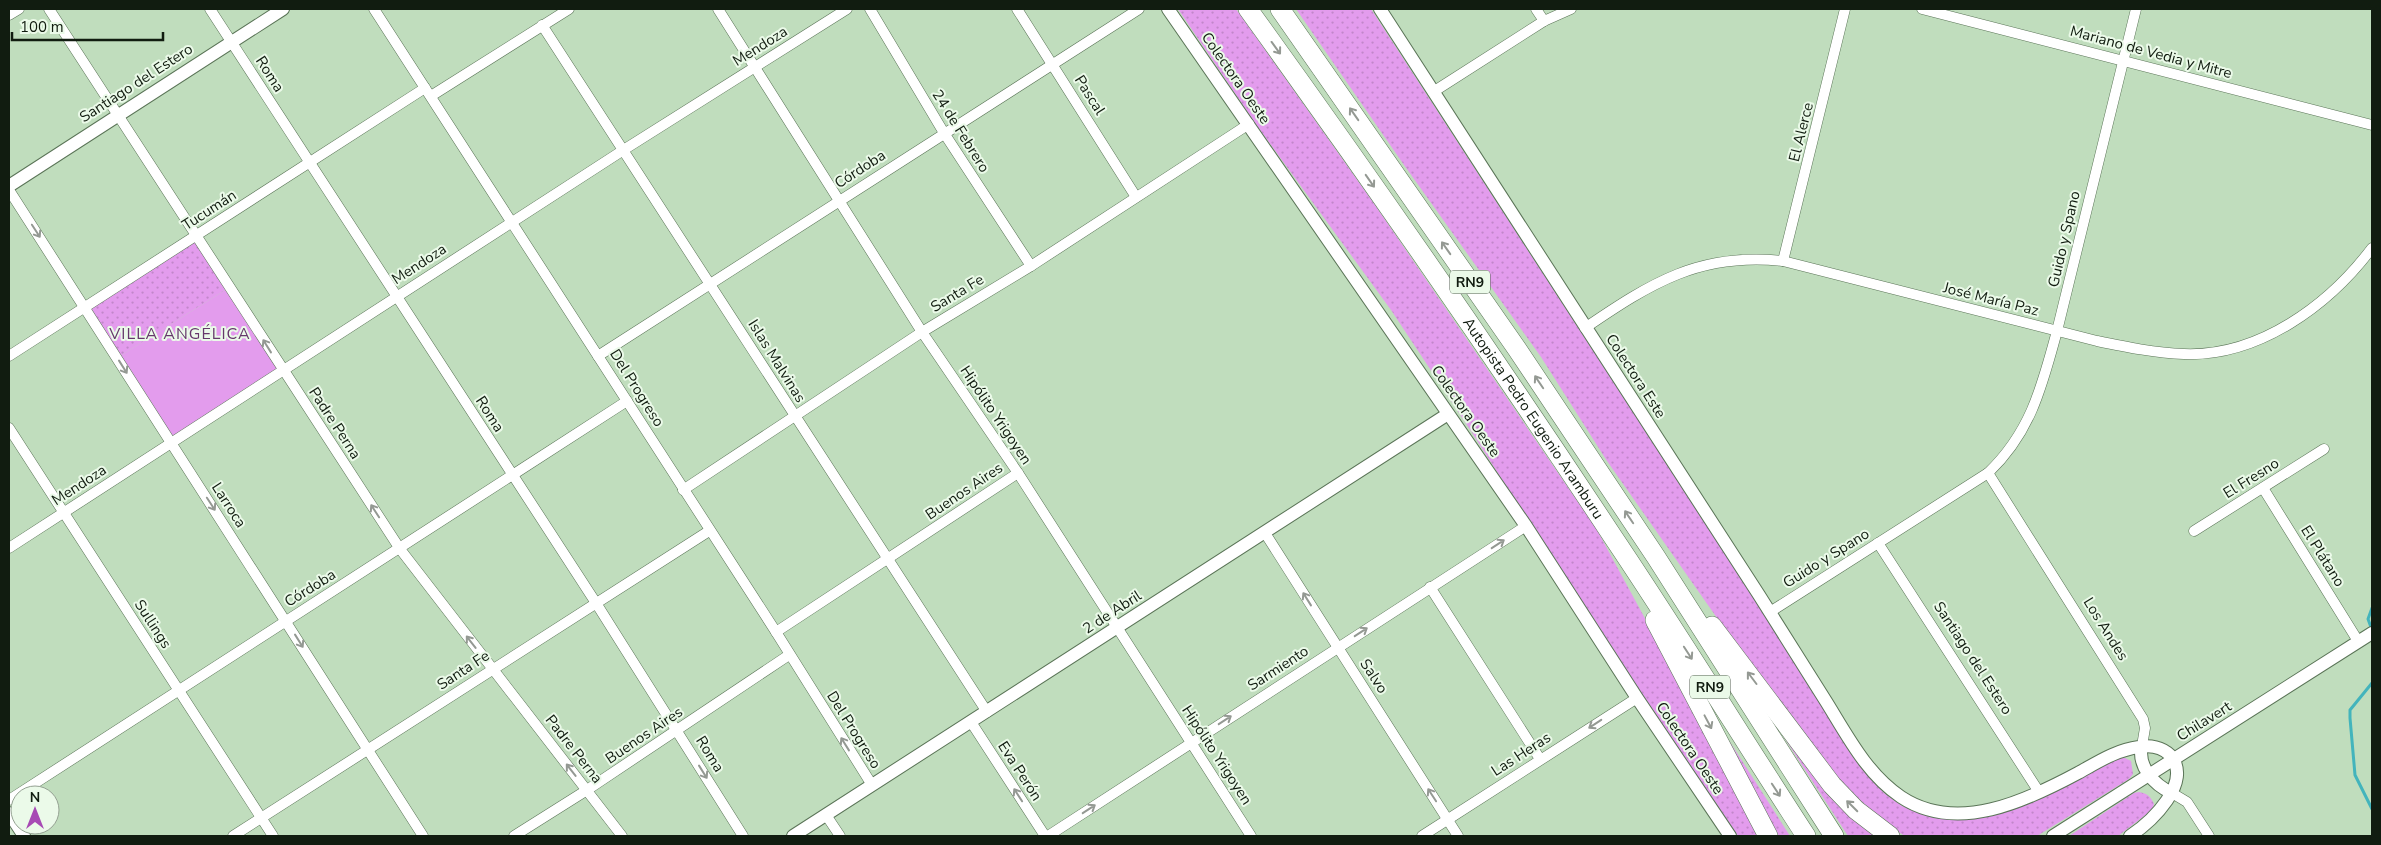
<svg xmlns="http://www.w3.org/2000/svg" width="2381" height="845" font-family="'Nunito Sans',sans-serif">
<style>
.grass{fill:url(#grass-dots)}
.pitch{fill:#e39ced}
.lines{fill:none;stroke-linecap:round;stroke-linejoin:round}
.stream{stroke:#43b4bc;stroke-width:3}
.minor-casing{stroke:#5a7457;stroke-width:11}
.tertiary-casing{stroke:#5a7457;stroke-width:14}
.motorway-casing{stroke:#5a7457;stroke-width:20}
.minor{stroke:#fff;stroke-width:10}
.tertiary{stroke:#fff;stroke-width:12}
.motorway{stroke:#fff;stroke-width:19}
.oneway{stroke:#949993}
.labels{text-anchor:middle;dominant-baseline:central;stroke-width:4;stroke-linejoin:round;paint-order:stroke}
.shield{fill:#ebfae9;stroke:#525f51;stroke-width:1}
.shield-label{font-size:14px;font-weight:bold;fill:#111c10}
.street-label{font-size:15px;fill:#111c10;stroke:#ebfae9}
.neighbourhood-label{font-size:16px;letter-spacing:1px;fill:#66386c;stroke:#ebfae9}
</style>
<defs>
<pattern id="grass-dots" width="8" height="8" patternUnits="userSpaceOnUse" patternTransform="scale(1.25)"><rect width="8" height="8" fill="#e39ced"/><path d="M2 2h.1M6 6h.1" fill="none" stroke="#c286ca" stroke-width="1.8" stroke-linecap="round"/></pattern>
</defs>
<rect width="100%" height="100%" fill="#c0ddbd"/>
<g class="grass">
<polygon points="1178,9 1236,9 1375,205 1597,530 1763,836 1738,836 1579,601 1471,431 1391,310 1257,126"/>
<polygon points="1296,9 1371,9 1872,780 1884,793 1902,806 1922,813 1954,819 2117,758 2125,758 2131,761 2133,774 2129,779 2037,836 1905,836 1893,829 1839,782 1757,675 1607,461 1541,357 1404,165"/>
<polygon points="197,236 230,287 117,358 86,307"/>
<polygon points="1700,695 1790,836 1774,836"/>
<polygon points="1761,702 1882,836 1848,836"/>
<path d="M2139 792C2148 794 2150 796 2154 804L2152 810 2118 836H2069L2134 793Z"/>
</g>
<polygon class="pitch" points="230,287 283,370 171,442 117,358"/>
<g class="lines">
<g class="stream">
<polyline points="2372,630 2368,619 2372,608"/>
<polyline points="2372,683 2350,710 2350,718 2355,775 2372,809"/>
</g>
<defs>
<g id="minor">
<polyline points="49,9 400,549 622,836"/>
<polyline points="210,9 596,603 743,836"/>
<polyline points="374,9 776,632 872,785"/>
<polyline points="718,9 922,332 1018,473 1251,836"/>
<polyline points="870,9 944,133 1031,266"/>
<polyline points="1017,9 1136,197"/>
<polyline points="1536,9 1544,21"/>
<polyline points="1922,9 2372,125"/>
<polyline points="9,15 19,9"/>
<polyline points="542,25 987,712"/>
<polyline points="1433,92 1544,21 1571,9"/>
<polyline points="431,96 569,9"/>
<polyline points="9,190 423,836"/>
<polyline points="1783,261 1845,9"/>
<path d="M1585 328C1651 283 1700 252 1783 261L2097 341C2126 347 2155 353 2184 354 2259 357 2329 305 2372 248"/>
<polyline points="9,356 425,88"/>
<polyline points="598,356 1139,9"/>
<polyline points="9,428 273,836"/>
<polyline points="1988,473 2143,719 2145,728 2142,746"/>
<polyline points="2263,488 2358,641"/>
<polyline points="683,490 922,332 1031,266 1249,124"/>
<polyline points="2194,531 2324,449"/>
<polyline points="1265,533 1458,836"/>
<polyline points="1878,543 2039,792"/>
<polyline points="9,548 625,149 847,9"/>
<polyline points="1430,587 1540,759"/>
<path d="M1770 612 1988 473C2031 432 2042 386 2057 331L2136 9"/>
<polyline points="776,632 1018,473"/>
<polyline points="971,722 1045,836"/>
<polyline points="2172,793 2187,802 2209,836"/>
<polyline points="9,800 627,401"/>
<polyline points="826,815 840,836"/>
<polyline points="233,836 709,531"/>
<polyline points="514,836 587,790 789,655"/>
<polyline points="1048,836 1526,526"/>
<polyline points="1422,836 1637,698"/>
</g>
<g id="tertiary">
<polyline points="1168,9 1526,526 1637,698 1730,836"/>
<path d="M1380 9C1505 205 1632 400 1759 595 1782 631 1804 667 1827 703 1848 737 1867 774 1901 797 1957 834 2026 801 2078 773 2098 762 2116 750 2139 747 2150 745 2162 747 2170 755 2194 782 2151 822 2130 836"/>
<polyline points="9,186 283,9"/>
<path d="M2142 746C2137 766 2154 785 2172 793"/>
<polyline points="9,813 24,836"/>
<polyline points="793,836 1448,414"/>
<polyline points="2053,836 2372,633"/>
</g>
<g id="motorway">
<path id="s1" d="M1248 9C1373 182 1495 358 1613 537 1679 635 1741 736 1806 836"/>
<polyline points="1280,9 1517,349 1656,557 1834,836"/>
<polyline points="1655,620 1768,836"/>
<polyline points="1712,626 1832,785 1856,810 1890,836"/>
</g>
</defs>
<use href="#minor" class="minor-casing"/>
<use href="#tertiary" class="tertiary-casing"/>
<use href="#motorway" class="motorway-casing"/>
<use href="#minor" class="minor"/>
<use href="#tertiary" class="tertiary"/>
<use href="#motorway" class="motorway"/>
</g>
<defs><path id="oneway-shaft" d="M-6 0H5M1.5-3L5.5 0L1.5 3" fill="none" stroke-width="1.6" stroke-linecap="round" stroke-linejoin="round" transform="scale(1.25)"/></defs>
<g class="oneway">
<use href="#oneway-shaft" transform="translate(1276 48) rotate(54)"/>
<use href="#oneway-shaft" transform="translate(1354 114) rotate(-125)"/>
<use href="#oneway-shaft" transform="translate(1370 181) rotate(55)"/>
<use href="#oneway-shaft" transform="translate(36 231) rotate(57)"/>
<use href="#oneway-shaft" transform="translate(1446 248) rotate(-125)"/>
<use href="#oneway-shaft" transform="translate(267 346) rotate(-122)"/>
<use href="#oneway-shaft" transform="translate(123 367) rotate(58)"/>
<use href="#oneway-shaft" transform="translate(1539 382) rotate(-124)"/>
<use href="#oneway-shaft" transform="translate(211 504) rotate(57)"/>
<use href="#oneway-shaft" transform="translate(375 511) rotate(-123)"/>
<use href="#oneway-shaft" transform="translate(1629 517) rotate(-124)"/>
<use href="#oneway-shaft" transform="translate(1498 544) rotate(-33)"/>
<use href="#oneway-shaft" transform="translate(1307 599) rotate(-122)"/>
<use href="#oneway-shaft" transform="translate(1361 632) rotate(-33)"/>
<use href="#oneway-shaft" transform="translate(299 641) rotate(58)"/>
<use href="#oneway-shaft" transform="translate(471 642) rotate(-128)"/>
<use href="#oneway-shaft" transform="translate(1688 653) rotate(57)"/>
<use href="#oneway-shaft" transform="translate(1752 678) rotate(-127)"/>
<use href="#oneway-shaft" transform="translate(1225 720) rotate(-33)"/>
<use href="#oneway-shaft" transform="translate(1708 722) rotate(62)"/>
<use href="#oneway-shaft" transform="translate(1595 724) rotate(147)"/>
<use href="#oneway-shaft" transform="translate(845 744) rotate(-122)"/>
<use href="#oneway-shaft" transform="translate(571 770) rotate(-128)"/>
<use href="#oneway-shaft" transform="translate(703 772) rotate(58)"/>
<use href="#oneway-shaft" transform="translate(1776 790) rotate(57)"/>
<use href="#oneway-shaft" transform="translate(1018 795) rotate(-123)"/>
<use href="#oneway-shaft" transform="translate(1432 795) rotate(-123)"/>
<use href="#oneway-shaft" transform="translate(1852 806) rotate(-135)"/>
<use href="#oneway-shaft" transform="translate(1089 809) rotate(-33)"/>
</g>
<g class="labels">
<g class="shield">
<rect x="1450" y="270.5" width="40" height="23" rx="4"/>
<rect x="1690" y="675.5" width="40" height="23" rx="4"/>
</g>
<g class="shield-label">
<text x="1470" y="282">RN9</text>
<text x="1710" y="687">RN9</text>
</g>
<g class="street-label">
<text transform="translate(760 46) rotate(-32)">Mendoza</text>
<text transform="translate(2151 52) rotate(15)">Mariano de Vedia y Mitre</text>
<text transform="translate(270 74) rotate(57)">Roma</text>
<text transform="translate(1236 78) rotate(55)">Colectora Oeste</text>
<text transform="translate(136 83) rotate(-33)">Santiago del Estero</text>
<text transform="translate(1090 95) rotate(58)">Pascal</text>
<text transform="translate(961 131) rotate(58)">24 de Febrero</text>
<text transform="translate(1801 132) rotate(-76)">El Alerce</text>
<text transform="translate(860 169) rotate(-33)">Córdoba</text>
<text transform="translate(209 210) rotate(-33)">Tucumán</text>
<text transform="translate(2064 239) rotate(-77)">Guido y Spano</text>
<text transform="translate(419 264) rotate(-33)">Mendoza</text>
<text transform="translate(957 293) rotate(-31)">Santa Fe</text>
<text transform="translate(1991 299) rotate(14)">José María Paz</text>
<text transform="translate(777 361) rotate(58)">Islas Malvinas</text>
<text transform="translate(1636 376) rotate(57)">Colectora Este</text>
<text transform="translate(637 388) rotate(58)">Del Progreso</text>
<text transform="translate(1466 411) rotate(55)">Colectora Oeste</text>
<text transform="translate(490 414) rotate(57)">Roma</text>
<text transform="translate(996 415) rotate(56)">Hipólito Yrigoyen</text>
<text stroke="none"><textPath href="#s1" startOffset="499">Autopista Pedro Eugenio Aramburu</textPath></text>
<text transform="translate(335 423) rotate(57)">Padre Perna</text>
<text transform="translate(2251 478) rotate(-32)">El Fresno</text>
<text transform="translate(79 485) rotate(-33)">Mendoza</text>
<text transform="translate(964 491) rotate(-34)">Buenos Aires</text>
<text transform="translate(229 505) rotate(57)">Larroca</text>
<text transform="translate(2323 556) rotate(58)">El Plátano</text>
<text transform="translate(1826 558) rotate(-32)">Guido y Spano</text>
<text transform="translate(310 588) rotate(-32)">Córdoba</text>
<text transform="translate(1112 612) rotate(-33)">2 de Abril</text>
<text transform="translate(153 624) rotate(57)">Sullings</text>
<text transform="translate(2106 629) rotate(58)">Los Andes</text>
<text transform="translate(1973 658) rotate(57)">Santiago del Estero</text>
<text transform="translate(1278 668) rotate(-33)">Sarmiento</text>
<text transform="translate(463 670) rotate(-33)">Santa Fe</text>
<text transform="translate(1374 676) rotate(57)">Salvo</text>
<text transform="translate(2204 721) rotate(-32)">Chilavert</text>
<text transform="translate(854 730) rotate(58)">Del Progreso</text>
<text transform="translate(644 735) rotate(-34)">Buenos Aires</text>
<text transform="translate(1690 748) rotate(56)">Colectora Oeste</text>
<text transform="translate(574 749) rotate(52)">Padre Perna</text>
<text transform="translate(710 754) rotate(58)">Roma</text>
<text transform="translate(1521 754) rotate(-33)">Las Heras</text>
<text transform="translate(1217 755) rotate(57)">Hipólito Yrigoyen</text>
<text transform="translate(1020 771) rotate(57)">Eva Perón</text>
</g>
<g class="neighbourhood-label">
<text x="180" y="334">VILLA ANGÉLICA</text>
</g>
</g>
<rect width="2381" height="845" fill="none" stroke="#111c10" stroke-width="20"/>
<g transform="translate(35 810)"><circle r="24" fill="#ebfae9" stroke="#94a192"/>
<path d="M0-4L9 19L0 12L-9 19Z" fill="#a74ab4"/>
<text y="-8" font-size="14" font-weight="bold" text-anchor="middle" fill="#111c10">N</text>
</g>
<path d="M12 32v8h151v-8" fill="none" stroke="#111c10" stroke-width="2.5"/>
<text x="20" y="32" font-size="15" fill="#111c10" stroke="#ebfae9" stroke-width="4" paint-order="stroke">100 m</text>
</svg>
